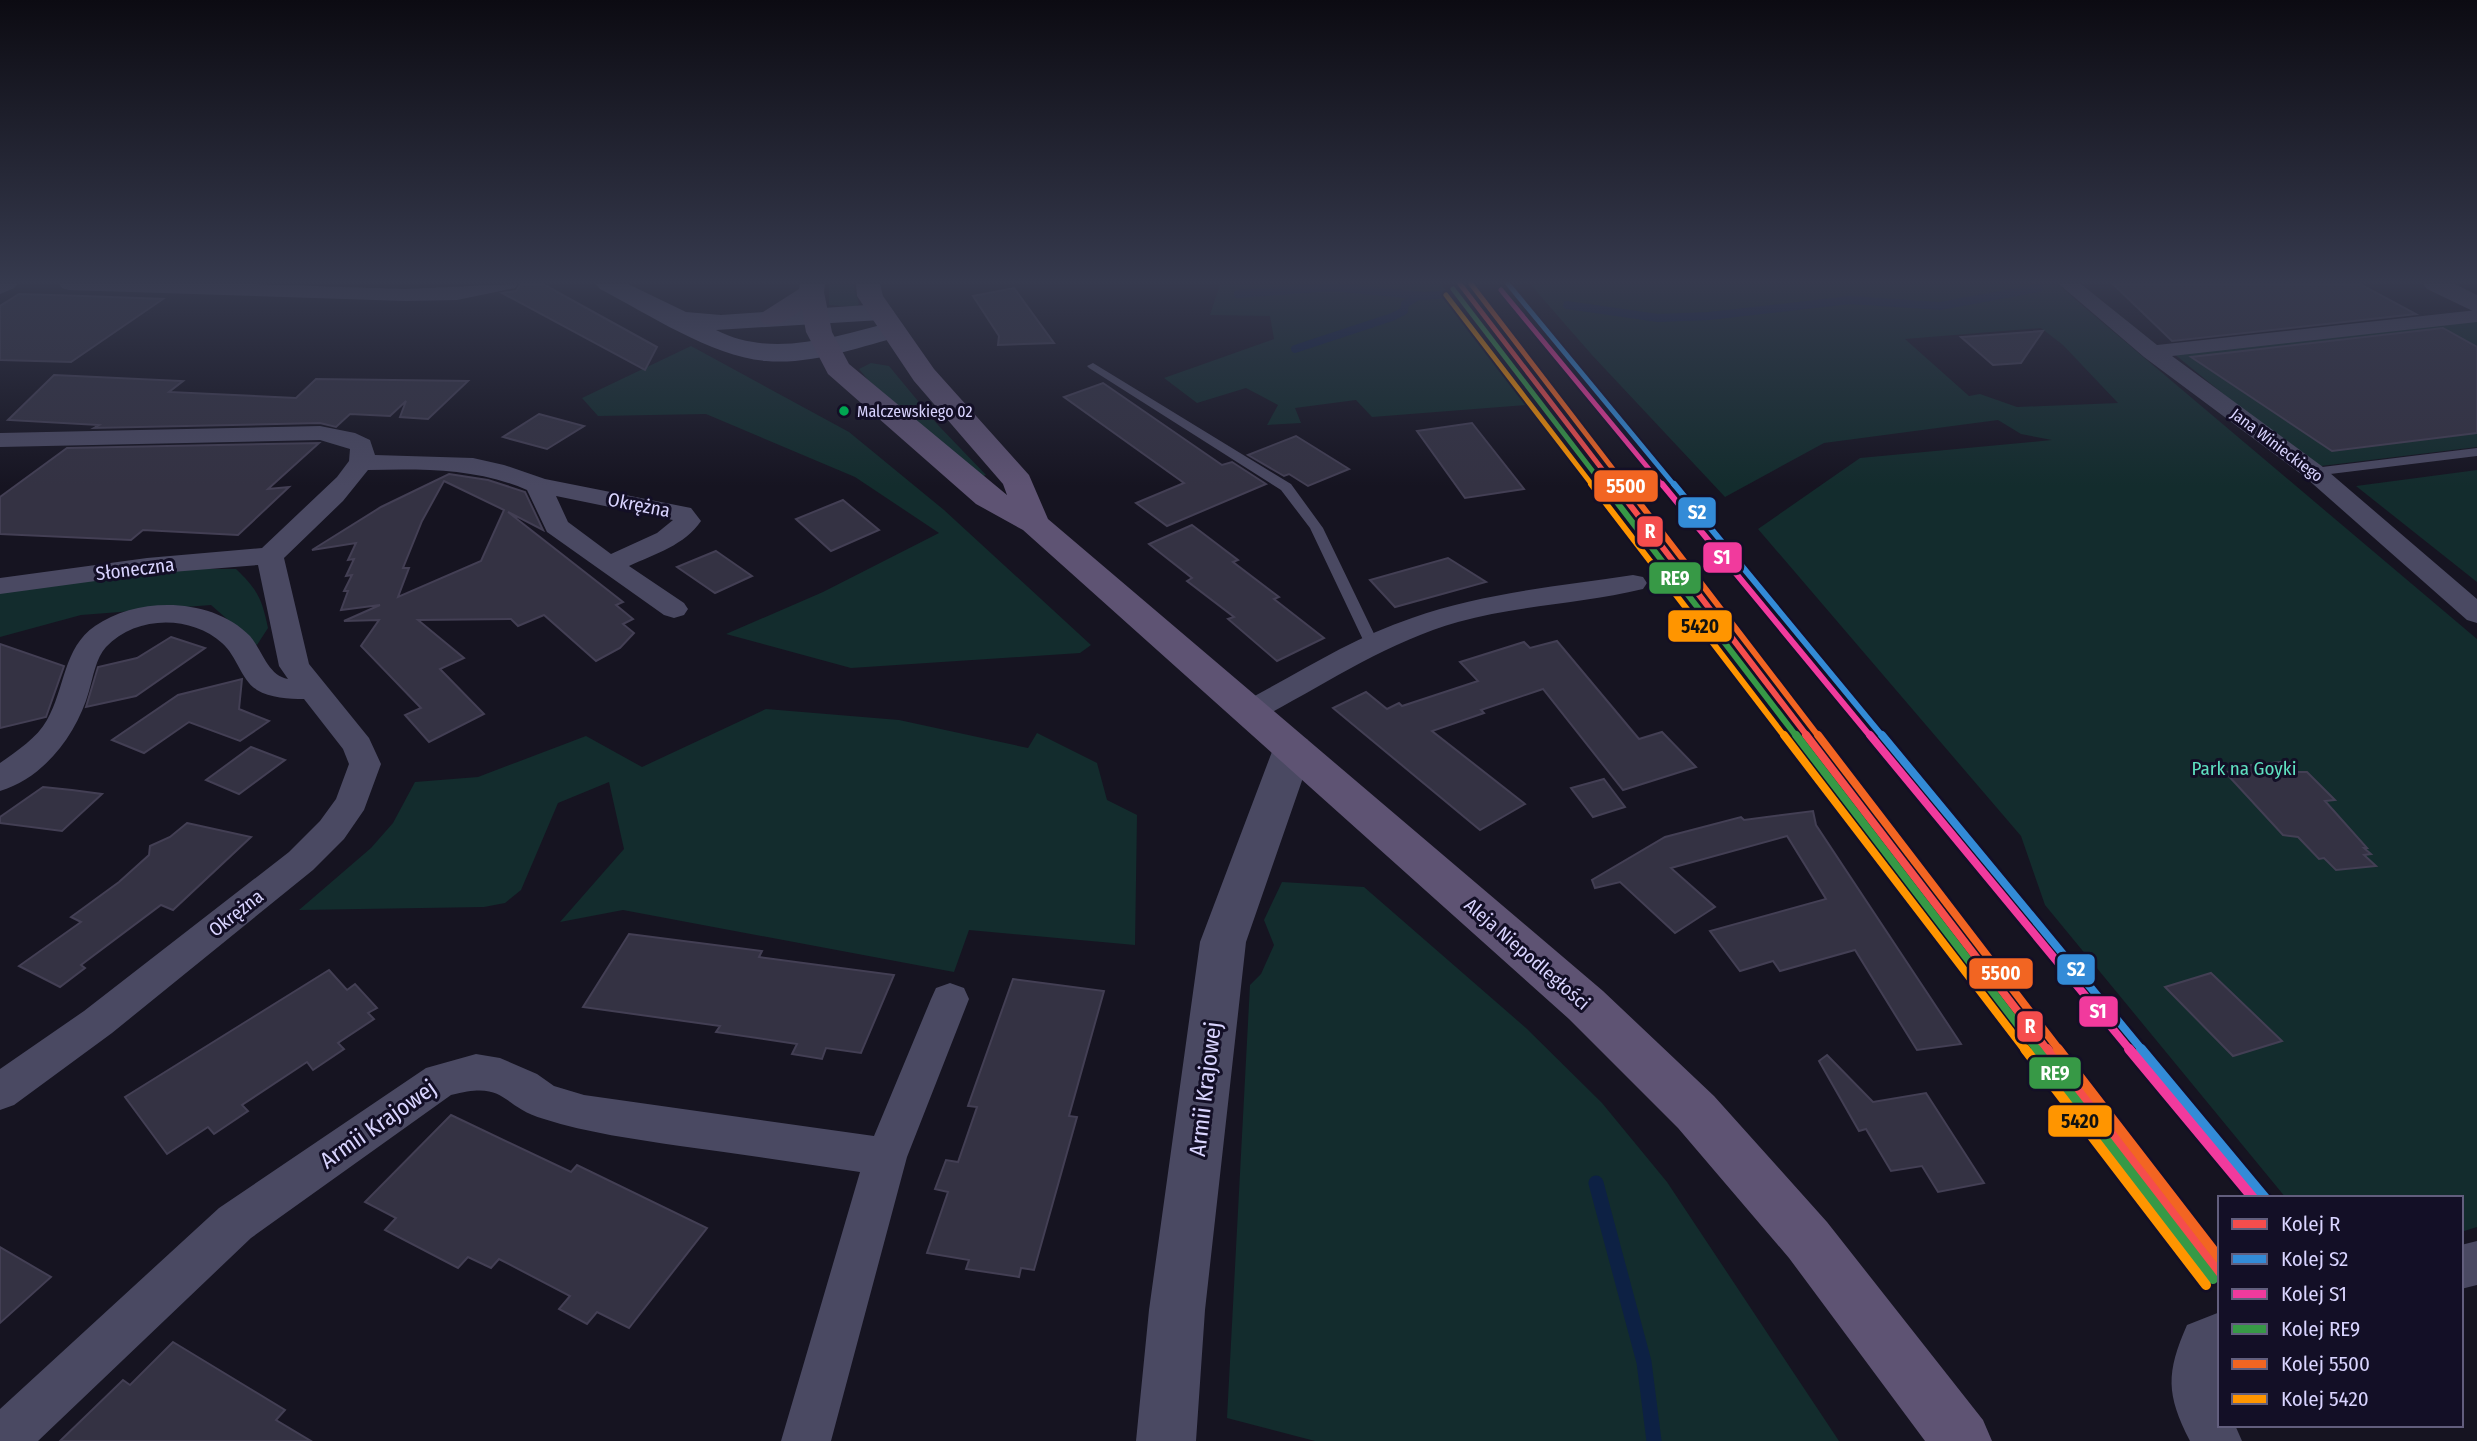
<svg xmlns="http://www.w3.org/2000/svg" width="2477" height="1441" font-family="'Fira Sans Condensed',sans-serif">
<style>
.green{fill:#132c2d;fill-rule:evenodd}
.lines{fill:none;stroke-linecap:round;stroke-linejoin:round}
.stream-far1{stroke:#0d2144;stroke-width:8}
.stream{stroke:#0d2144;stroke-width:15}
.building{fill:#343243;stroke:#433f54;stroke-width:2;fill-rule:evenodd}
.service{fill:#4a4962;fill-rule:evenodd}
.minor{fill:#4a4962;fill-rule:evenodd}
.tertiary{fill:#4a4962;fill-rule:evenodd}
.secondary{fill:#575674;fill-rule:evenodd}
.primary{fill:#5e5373;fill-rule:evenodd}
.rail-1-far3-casing{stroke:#130f26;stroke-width:9}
.rail-1-far2-casing{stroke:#130f26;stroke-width:10}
.rail-1-far1-casing{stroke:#130f26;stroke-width:13}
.rail-1-casing{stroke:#130f26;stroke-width:15}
.rail-2-far3-casing{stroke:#130f26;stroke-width:9}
.rail-2-far2-casing{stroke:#130f26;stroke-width:10}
.rail-2-far1-casing{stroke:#130f26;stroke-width:13}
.rail-2-casing{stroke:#130f26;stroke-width:15}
.rail-3-far3-casing{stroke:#130f26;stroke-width:9}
.rail-3-far2-casing{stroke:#130f26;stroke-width:10}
.rail-3-far1-casing{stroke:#130f26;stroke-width:13}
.rail-3-casing{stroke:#130f26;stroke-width:15}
.rail-4-far3-casing{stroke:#130f26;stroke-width:9}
.rail-4-far2-casing{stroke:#130f26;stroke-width:10}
.rail-4-far1-casing{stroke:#130f26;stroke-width:13}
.rail-4-casing{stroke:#130f26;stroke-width:15}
.rail-5-far3-casing{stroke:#130f26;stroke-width:9}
.rail-5-far2-casing{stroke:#130f26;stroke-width:10}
.rail-5-far1-casing{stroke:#130f26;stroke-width:13}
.rail-5-casing{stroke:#130f26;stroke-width:15}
.rail-6-far3-casing{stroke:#130f26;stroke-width:9}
.rail-6-far2-casing{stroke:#130f26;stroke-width:10}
.rail-6-far1-casing{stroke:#130f26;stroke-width:13}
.rail-6-casing{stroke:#130f26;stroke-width:15}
.rail-1-far3{stroke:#f54d4d;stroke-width:5}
.rail-1-far2{stroke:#f54d4d;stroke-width:6}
.rail-1-far1{stroke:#f54d4d;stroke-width:8}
.rail-1{stroke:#f54d4d;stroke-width:10}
.rail-2-far3{stroke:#338bd7;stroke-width:5}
.rail-2-far2{stroke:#338bd7;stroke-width:6}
.rail-2-far1{stroke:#338bd7;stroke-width:8}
.rail-2{stroke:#338bd7;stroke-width:10}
.rail-3-far3{stroke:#f13a9d;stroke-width:5}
.rail-3-far2{stroke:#f13a9d;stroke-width:6}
.rail-3-far1{stroke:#f13a9d;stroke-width:8}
.rail-3{stroke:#f13a9d;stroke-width:10}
.rail-4-far3{stroke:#379946;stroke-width:5}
.rail-4-far2{stroke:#379946;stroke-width:6}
.rail-4-far1{stroke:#379946;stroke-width:8}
.rail-4{stroke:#379946;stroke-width:10}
.rail-5-far3{stroke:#f26522;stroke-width:5}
.rail-5-far2{stroke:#f26522;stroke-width:6}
.rail-5-far1{stroke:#f26522;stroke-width:8}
.rail-5{stroke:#f26522;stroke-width:10}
.rail-6-far3{stroke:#ff9500;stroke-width:5}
.rail-6-far2{stroke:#ff9500;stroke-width:6}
.rail-6-far1{stroke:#ff9500;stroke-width:8}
.rail-6{stroke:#ff9500;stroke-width:10}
.bus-dot{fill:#00a651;stroke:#130f26;stroke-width:2.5}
.labels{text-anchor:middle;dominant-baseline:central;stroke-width:6;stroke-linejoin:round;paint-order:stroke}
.far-bus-label{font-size:16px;fill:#d9d4ff;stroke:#130f26;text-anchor:start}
.far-street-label{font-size:16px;fill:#d9d4ff;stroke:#130f26}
.street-label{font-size:19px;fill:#d9d4ff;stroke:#130f26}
.park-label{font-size:19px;fill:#5fe0c0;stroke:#130f26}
.near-street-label{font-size:23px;fill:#d9d4ff;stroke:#130f26}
.line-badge{stroke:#130f26;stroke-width:2.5}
.badge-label{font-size:19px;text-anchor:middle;font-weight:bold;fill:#fff}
.pale-badge-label{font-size:19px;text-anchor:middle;font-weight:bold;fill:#111}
</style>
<rect width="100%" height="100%" fill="#161421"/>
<g class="green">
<polygon points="829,284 853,284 859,304 855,307 829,305"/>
<polygon points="1220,284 1441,284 1538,404 1372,417 1356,400 1295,408 1301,423 1267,425 1278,405 1246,388 1197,403 1164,378 1274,339 1270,316 1210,315"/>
<path d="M1530 284H2057L2477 639V1227L2461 1232V1198H2286L2045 905 2021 836 1758 529 1860 458 2052 440 2021 434 1998 420 1824 443 1725 497 1592 355ZM2041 328 2063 345 2118 403 2017 407 1980 394 1969 396 1905 339Z"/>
<polygon points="2477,320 2477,447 2313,467 2173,353"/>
<polygon points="691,346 849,432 944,510 1091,645 1080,653 851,668 726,634 823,592 939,533 855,477 706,414 598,416 582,398"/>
<polygon points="871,363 889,366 937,424 986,475 980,477 869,381 859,369"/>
<polygon points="2477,470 2477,582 2356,486"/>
<path d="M190 569H236C258 590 262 599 268 628L257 645 211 605 81 615 0 637V591Z"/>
<polygon points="766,709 899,720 1028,748 1037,733 1097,763 1107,800 1137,815 1135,945 969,930 954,972 623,910 560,922 624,849 609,782 558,803 521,890 505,903 484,907 299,910 371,848 393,823 415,782 478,777 586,736 642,767"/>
<polygon points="1282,882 1364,887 1526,1028 1602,1103 1667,1182 1839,1441 1315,1441 1227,1418 1250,985 1261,974 1274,945 1264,920"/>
</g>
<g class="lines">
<g class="stream-far1">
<polyline points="1238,294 1332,287 1425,296 1446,294"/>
<polyline points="1567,305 1658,318 1709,316 1850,300 1940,306 2039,288"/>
<polyline points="1295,349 1392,317 1404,311 1405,304 1418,296"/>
</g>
<polyline class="stream" points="1596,1183 1644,1362 1654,1441"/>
</g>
<g class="building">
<polygon points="521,284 543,284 657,347 645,370 502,293 516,291"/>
<polygon points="2113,284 2360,284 2416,314 2172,341"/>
<polygon points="1014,288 1054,343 998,345 999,336 973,296"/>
<polygon points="19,294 84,296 163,299 71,362 0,360 0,306"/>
<polygon points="2443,328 2477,347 2477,433 2332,451 2191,357"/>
<polygon points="2043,331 2021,363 1993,365 1961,337"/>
<polygon points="54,375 183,381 169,392 296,398 316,379 468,381 428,419 400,417 406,401 390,416 350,414 336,427 320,423 94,428 99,425 8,420"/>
<polygon points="1103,383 1222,465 1232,462 1266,484 1167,526 1136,503 1184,483 1064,397"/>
<polygon points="539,414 584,426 547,449 503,437"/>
<polygon points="1472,423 1524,489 1465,498 1417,431"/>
<polygon points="1296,436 1349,469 1308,486 1289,474 1284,476 1248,455"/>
<polygon points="319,443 268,489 289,487 238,535 143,530 131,540 0,534 0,497 67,448"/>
<path d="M449 474 488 480 525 492 543 530 508 512 623 602 616 605 633 619 623 624 634 633 620 648 596 661 544 615 518 626 511 619 418 620 464 658 440 669 484 714 429 742 405 715 421 708 361 646 379 620 344 621 380 605 341 610 348 591H344L352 575 346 576 354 559 348 560 356 543 312 550 381 507ZM444 481 504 510 481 561 398 597 409 568H403L422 521Z"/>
<polygon points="843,500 879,530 831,551 796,519"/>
<polygon points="1192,525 1238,560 1233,562 1279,597 1274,599 1324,638 1277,661 1228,619 1234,617 1187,581 1192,578 1149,544"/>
<polygon points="716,551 752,576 715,593 677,567"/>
<polygon points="1448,558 1486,582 1395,607 1370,580"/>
<polygon points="171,637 205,648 136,696 86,707 98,667 137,658"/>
<polygon points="1557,641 1639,739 1662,732 1696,767 1623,790 1543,689 1481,710 1484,713 1432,731 1525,804 1480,830 1333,708 1366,692 1387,709 1399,703 1402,706 1478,681 1460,662 1524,642 1530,648"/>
<polygon points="0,644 64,666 46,717 0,728"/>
<polygon points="242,679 239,709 269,721 240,741 189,722 144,753 112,740 178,695"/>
<polygon points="251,747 285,760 239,794 206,780"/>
<polygon points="2281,762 2286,767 2292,767 2298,772 2307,772 2335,800 2325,801 2367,848 2364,848 2371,854 2364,855 2376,866 2336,870 2324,858 2319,859 2298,837 2283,835 2225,772 2236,771 2232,767"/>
<polygon points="1604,779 1625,807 1593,817 1571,788"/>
<polygon points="43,787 72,790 102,794 62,831 0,823 0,817"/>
<polygon points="1813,811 1816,825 1961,1044 1917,1050 1855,950 1780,971 1773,961 1740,971 1710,931 1826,899 1787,836 1671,868 1715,907 1675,933 1620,882 1595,888 1592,880 1665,837 1741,817 1744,820"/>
<polygon points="187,823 251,837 173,910 161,905 81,965 85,968 60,987 19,966 81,922 71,917 119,882 149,855 150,846 170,837"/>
<polygon points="629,934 762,951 759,957 894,975 861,1053 826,1048 822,1059 792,1054 797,1044 716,1032 720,1026 583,1007"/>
<polygon points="329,970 347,990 355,984 377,1008 368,1013 374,1019 338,1043 344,1049 313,1070 307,1062 242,1105 248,1111 214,1134 208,1127 167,1154 125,1097"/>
<polygon points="2211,973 2282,1041 2233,1056 2165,987"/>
<polygon points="1013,979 1104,991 1069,1116 1077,1117 1034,1270 1021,1268 1019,1277 966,1269 969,1260 927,1253 948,1192 935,1189 946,1160 958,1162 977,1107 968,1106"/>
<polygon points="1827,1055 1873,1102 1926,1093 1984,1183 1938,1192 1922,1166 1891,1171 1866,1129 1859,1131 1819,1061"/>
<polygon points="451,1115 571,1172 577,1165 707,1228 629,1328 597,1312 587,1324 559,1309 570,1296 499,1259 491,1268 468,1257 458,1268 385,1230 396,1218 365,1202"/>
<polygon points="0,1247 51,1277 0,1323"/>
<polygon points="173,1342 285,1410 276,1420 311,1441 60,1441 123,1380 130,1385"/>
</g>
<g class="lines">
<g class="service">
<polygon points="1093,363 1291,484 1323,528 1379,644 1377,647 1367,647 1365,644 1310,528 1281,490 1089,368 1087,366"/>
<polygon points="2477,448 2477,456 2314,476 2308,472 2314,468"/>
</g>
<g class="minor">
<polygon points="0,284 17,284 14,288 0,294"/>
<polygon points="59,284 254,284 405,289 518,284 515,288 457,300 405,301 69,290 62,288"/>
<polygon points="2059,284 2081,284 2157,345 2477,310 2477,322 2172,356 2323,467 2477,599 2477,623 2467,620 2305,477 2144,357"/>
<path d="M320 426 355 433 370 440 375 455 473 458 504 465 545 479 691 508 701 521C685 545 655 554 629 566L684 603 688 609 684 615 674 618 664 615 547 532 527 490C476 468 423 469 368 470L343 501 284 558 309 664 369 738 381 764 364 810 344 839 313 870 112 1033 14 1105 0 1110V1069L84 1011 289 852 320 821 336 799 349 764 343 749 304 699C289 699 270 698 257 690 241 680 237 656 222 643 191 615 136 615 106 647 96 658 93 677 89 691 77 734 44 778 0 791V763C17 751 37 738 47 720 65 689 63 648 95 626 138 596 212 597 250 636 262 650 268 676 288 679L279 666 258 565 147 574 0 594V578L147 558 262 548 337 477 349 461 350 449 320 440 0 447V433ZM556 496 673 520 657 533 611 554 568 522Z"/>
<path d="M1633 575 1643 577 1647 583 1643 589C1582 604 1519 605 1458 622 1387 642 1326 684 1261 718L1250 721 1239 718 1234 711 1239 704C1296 675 1351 638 1412 618 1483 593 1559 586 1633 575Z"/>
<path d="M950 983 964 988 969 999 907 1157 831 1441H781L860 1172C800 1163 740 1154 680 1146 634 1139 588 1133 544 1119 499 1106 508 1080 451 1095L251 1238 38 1441H0V1409L219 1208 426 1068 476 1054 500 1058 537 1074 554 1086 584 1095 874 1136 931 999 936 988Z"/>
<polygon points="2477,1241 2477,1285 2461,1289 2461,1245"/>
<path d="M2220 1312V1425H2235L2242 1441H2190C2166 1394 2166 1373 2187 1325Z"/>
</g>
<g class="tertiary">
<polygon points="2423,284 2455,284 2477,295 2477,313 2427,289"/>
<polygon points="1293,736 1307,739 1313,749 1246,942 1205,1310 1196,1441 1136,1441 1149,1310 1200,942 1273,749 1279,739"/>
</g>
<path class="secondary" d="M596 284H628L686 312 721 315 881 304 890 307 894 312 890 317 881 320 716 330C773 359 835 336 893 322L902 324 906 330 902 336C859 347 812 365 766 361 713 357 648 314 600 289Z"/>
<path class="primary" d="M800 284H825L824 292 832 332 849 364 1007 495 1003 484 914 381 857 296 856 284H880L883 296 934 369 1029 475 1048 519 1603 991 1714 1096 1827 1222 1983 1420 1992 1441H1925L1789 1258 1678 1128 1569 1019 1023 530 976 504 828 374 806 332 802 310C788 319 779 328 763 324L759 318 763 312 799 289Z"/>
<defs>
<polyline id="rail-1-far3" points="1460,284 1615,486"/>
<polyline id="rail-1-far2" points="1614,484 1808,737"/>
<polyline id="rail-1-far1" points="1806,735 2048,1051"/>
<polyline id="rail-1" points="2047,1049 2220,1274"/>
<polyline id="rail-2-far3" points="1508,284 1675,486"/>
<polyline id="rail-2-far2" points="1674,484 1883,737"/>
<polyline id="rail-2-far1" points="1882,735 2143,1051"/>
<polyline id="rail-2" points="2141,1049 2265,1198"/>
<polyline id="rail-3-far3" points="1501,290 1663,486"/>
<polyline id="rail-3-far2" points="1662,484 1871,737"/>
<polyline id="rail-3-far1" points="1870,735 2131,1051"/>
<polyline id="rail-3" points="2129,1049 2253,1198"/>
<polyline id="rail-4-far3" points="1453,289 1604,486"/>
<polyline id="rail-4-far2" points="1603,484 1797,737"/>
<polyline id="rail-4-far1" points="1796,735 2038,1051"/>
<polyline id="rail-4" points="2036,1049 2213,1279"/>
<polyline id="rail-5-far3" points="1471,284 1626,486"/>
<polyline id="rail-5-far2" points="1625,484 1819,737"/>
<polyline id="rail-5-far1" points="1818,735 2060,1051"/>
<polyline id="rail-5" points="2058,1049 2220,1259"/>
<polyline id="rail-6-far3" points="1446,295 1593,486"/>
<polyline id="rail-6-far2" points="1591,484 1785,737"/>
<polyline id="rail-6-far1" points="1784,735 2026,1051"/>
<polyline id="rail-6" points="2025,1049 2206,1285"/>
</defs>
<use href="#rail-1-far3" class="rail-1-far3-casing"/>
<use href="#rail-1-far2" class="rail-1-far2-casing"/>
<use href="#rail-1-far1" class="rail-1-far1-casing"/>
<use href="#rail-1" class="rail-1-casing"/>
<use href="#rail-2-far3" class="rail-2-far3-casing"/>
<use href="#rail-2-far2" class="rail-2-far2-casing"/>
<use href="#rail-2-far1" class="rail-2-far1-casing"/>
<use href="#rail-2" class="rail-2-casing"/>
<use href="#rail-3-far3" class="rail-3-far3-casing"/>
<use href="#rail-3-far2" class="rail-3-far2-casing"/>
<use href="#rail-3-far1" class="rail-3-far1-casing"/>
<use href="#rail-3" class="rail-3-casing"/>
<use href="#rail-4-far3" class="rail-4-far3-casing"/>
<use href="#rail-4-far2" class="rail-4-far2-casing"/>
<use href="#rail-4-far1" class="rail-4-far1-casing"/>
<use href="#rail-4" class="rail-4-casing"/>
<use href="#rail-5-far3" class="rail-5-far3-casing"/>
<use href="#rail-5-far2" class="rail-5-far2-casing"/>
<use href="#rail-5-far1" class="rail-5-far1-casing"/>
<use href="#rail-5" class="rail-5-casing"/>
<use href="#rail-6-far3" class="rail-6-far3-casing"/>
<use href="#rail-6-far2" class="rail-6-far2-casing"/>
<use href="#rail-6-far1" class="rail-6-far1-casing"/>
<use href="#rail-6" class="rail-6-casing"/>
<use href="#rail-1-far3" class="rail-1-far3"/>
<use href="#rail-1-far2" class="rail-1-far2"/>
<use href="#rail-1-far1" class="rail-1-far1"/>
<use href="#rail-1" class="rail-1"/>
<use href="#rail-2-far3" class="rail-2-far3"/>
<use href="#rail-2-far2" class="rail-2-far2"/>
<use href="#rail-2-far1" class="rail-2-far1"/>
<use href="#rail-2" class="rail-2"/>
<use href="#rail-3-far3" class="rail-3-far3"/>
<use href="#rail-3-far2" class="rail-3-far2"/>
<use href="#rail-3-far1" class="rail-3-far1"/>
<use href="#rail-3" class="rail-3"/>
<use href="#rail-4-far3" class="rail-4-far3"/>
<use href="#rail-4-far2" class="rail-4-far2"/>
<use href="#rail-4-far1" class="rail-4-far1"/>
<use href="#rail-4" class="rail-4"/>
<use href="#rail-5-far3" class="rail-5-far3"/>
<use href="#rail-5-far2" class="rail-5-far2"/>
<use href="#rail-5-far1" class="rail-5-far1"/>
<use href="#rail-5" class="rail-5"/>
<use href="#rail-6-far3" class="rail-6-far3"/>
<use href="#rail-6-far2" class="rail-6-far2"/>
<use href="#rail-6-far1" class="rail-6-far1"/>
<use href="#rail-6" class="rail-6"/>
</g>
<linearGradient id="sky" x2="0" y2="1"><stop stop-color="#0c0b12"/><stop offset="0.58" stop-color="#363a4e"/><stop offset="1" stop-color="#363a4e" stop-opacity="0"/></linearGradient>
<rect width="2477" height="486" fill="url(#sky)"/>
<circle class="bus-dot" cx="844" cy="411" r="6"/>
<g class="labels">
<g class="far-bus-label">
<text x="857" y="411">Malczewskiego 02</text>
</g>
<g class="far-street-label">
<text transform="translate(2277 445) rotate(37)">Jana Winieckiego</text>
</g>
<g class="street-label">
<text transform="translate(639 505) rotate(11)">Okrężna</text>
<text transform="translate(135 569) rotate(-7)">Słoneczna</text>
<text transform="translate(236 913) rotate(-38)">Okrężna</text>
<text transform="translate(1527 954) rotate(41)">Aleja Niepodległości</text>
</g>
<g class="park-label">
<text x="2244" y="768">Park na Goyki</text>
</g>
<g class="near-street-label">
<text transform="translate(1205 1089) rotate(-83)">Armii Krajowej</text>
<text transform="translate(378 1124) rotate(-35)">Armii Krajowej</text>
</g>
</g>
<g class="line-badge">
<rect x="1593" y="469" width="66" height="34" rx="7" fill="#f26522"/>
<rect x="1677" y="496" width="40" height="33" rx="7" fill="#338bd7"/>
<rect x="1636" y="515" width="28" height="33" rx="7" fill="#f54d4d"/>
<rect x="1702" y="541" width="41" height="33" rx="7" fill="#f13a9d"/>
<rect x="1648" y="561" width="54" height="34" rx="7" fill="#379946"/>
<rect x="1667" y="609" width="66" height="34" rx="7" fill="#ff9500"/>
<rect x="2056" y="953" width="40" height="33" rx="7" fill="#338bd7"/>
<rect x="1968" y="957" width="66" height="33" rx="7" fill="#f26522"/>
<rect x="2078" y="995" width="41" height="33" rx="7" fill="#f13a9d"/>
<rect x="2016" y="1010" width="28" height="33" rx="7" fill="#f54d4d"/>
<rect x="2028" y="1056" width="54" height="34" rx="7" fill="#379946"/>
<rect x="2047" y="1104" width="66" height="34" rx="7" fill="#ff9500"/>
</g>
<g class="badge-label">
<text x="1626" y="493">5500</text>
<text x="1697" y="519">S2</text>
<text x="1650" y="538">R</text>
<text x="1722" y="564">S1</text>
<text x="1675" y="585">RE9</text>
<text x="2076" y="976">S2</text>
<text x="2001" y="980">5500</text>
<text x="2098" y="1018">S1</text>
<text x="2030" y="1033">R</text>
<text x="2055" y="1080">RE9</text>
</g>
<g class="pale-badge-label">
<text x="1700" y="633">5420</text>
<text x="2080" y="1128">5420</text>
</g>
<rect x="2218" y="1196" width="245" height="231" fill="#130f26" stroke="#625e7d" stroke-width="2"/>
<rect x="2232" y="1219" width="35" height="10" fill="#f54d4d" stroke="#625e7d" stroke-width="2"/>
<text x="2281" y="1231" font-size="21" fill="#d9d4ff">Kolej R</text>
<rect x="2232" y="1254" width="35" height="10" fill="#338bd7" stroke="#625e7d" stroke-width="2"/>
<text x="2281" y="1266" font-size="21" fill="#d9d4ff">Kolej S2</text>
<rect x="2232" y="1289" width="35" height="10" fill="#f13a9d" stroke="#625e7d" stroke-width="2"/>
<text x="2281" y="1301" font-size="21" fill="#d9d4ff">Kolej S1</text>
<rect x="2232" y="1324" width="35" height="10" fill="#379946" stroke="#625e7d" stroke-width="2"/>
<text x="2281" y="1336" font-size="21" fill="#d9d4ff">Kolej RE9</text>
<rect x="2232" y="1359" width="35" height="10" fill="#f26522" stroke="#625e7d" stroke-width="2"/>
<text x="2281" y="1371" font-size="21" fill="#d9d4ff">Kolej 5500</text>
<rect x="2232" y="1394" width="35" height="10" fill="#ff9500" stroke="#625e7d" stroke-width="2"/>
<text x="2281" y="1406" font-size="21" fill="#d9d4ff">Kolej 5420</text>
</svg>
